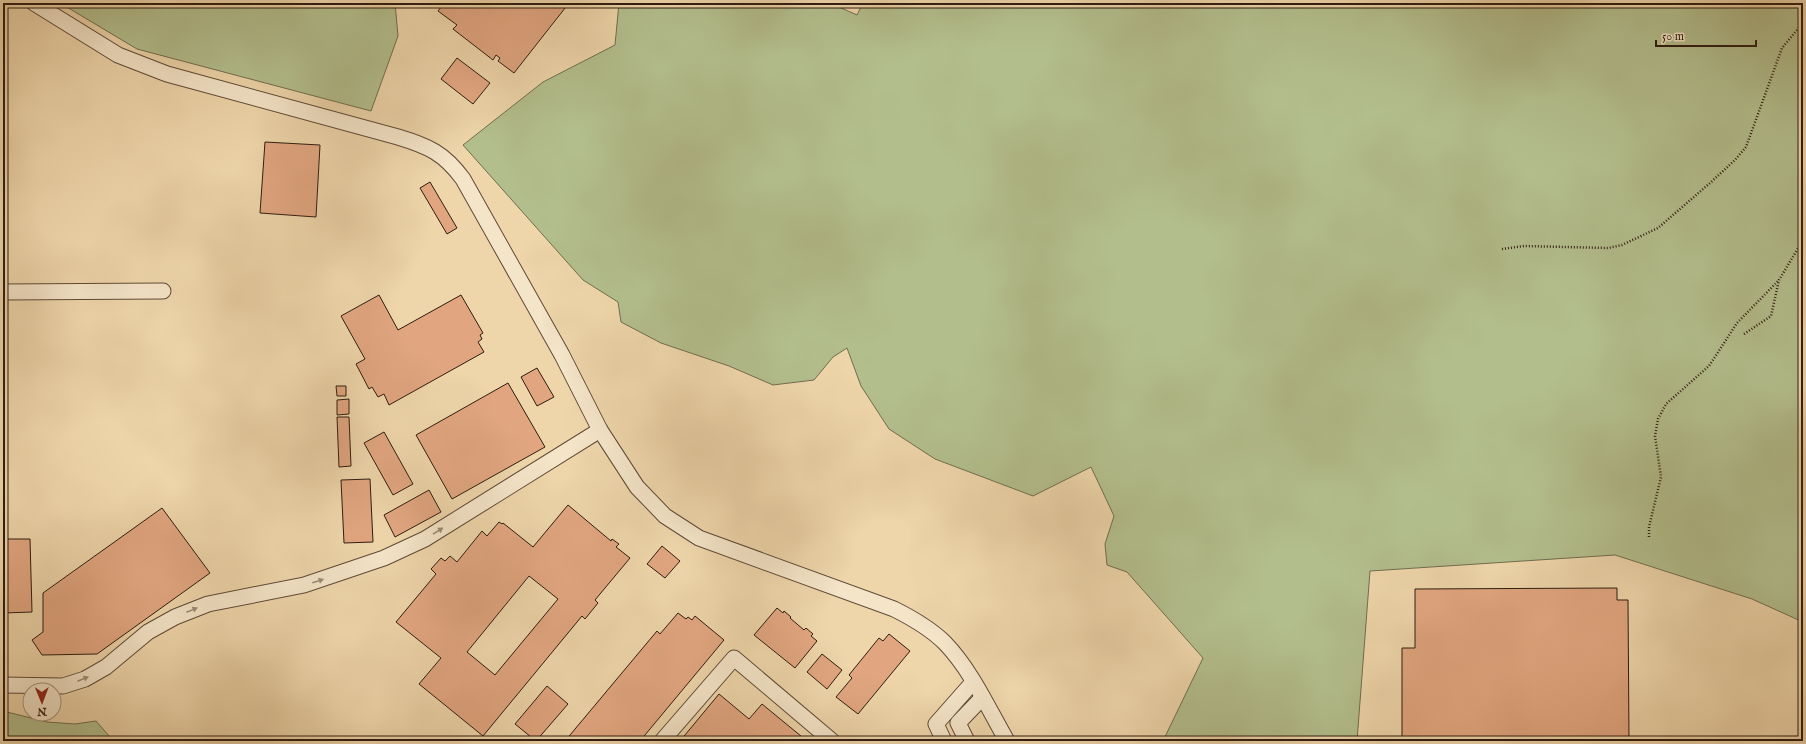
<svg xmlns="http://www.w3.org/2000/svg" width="1806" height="744" font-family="'IM FELL English',serif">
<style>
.green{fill:#b3be8d;stroke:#716d4e}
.building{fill:#e1a680;stroke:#2f1c10;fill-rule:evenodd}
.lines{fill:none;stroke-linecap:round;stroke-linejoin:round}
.minor-casing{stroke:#5f4a36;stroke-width:17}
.path{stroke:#2f1c10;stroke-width:2.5;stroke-dasharray:1 2;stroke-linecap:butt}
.minor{stroke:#f4e4c8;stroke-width:15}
.oneway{fill:#9b8a75}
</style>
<rect width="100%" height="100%" fill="#eed5aa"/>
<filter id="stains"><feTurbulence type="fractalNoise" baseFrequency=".005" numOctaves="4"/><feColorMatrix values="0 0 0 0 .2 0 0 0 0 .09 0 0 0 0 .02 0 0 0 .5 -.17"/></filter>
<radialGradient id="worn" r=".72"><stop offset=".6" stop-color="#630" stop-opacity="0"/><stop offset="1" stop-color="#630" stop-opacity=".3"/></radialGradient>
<g class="green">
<polygon points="60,3 395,3 398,36 371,111 137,49"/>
<polygon points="619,3 830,3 857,15 863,3 1803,3 1803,622 1752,599 1615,555 1370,571 1357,741 1163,741 1203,658 1127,572 1107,565 1105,544 1114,516 1091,467 1033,496 935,459 889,429 861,386 847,348 833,357 814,380 773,385 729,366 661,343 621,322 618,302 583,280 463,145 543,82 615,45"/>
<polygon points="3,711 47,722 75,724 96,721 110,737 137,741 3,741"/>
</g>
<g class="building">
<polygon points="444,3 569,3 514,73 498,61 500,58 496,55 493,60 453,29 457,25 438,11"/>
<polygon points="457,58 490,83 473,104 441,79"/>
<polygon points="265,142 320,145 316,217 260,213"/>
<polygon points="430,182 457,228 447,234 420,188"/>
<polygon points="379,295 398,330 461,295 483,333 480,335 482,339 478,342 484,352 389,405 384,394 378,397 372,387 369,389 356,364 365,359 341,316"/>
<polygon points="537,368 554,397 537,406 521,377"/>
<polygon points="508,383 545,447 452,499 416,435"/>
<polygon points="336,386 346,386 346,396 337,396"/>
<polygon points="349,399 349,414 337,415 337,400"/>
<polygon points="337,417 349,417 351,466 339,467"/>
<polygon points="384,432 413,484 393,495 364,443"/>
<polygon points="370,479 373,542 344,543 341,480"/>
<polygon points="429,490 441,512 395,537 384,515"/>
<path d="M568 505 611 541 612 539 619 544 616 547 630 558 595 600 598 603 585 619 582 616 483 736 419 684 441 658 396 622 436 574 431 569 441 558 445 561 450 556 457 562 482 531 487 536 499 522 502 524 503 523 533 547ZM529 576 558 599 495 675 467 652Z"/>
<polygon points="162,508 210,573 97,654 42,655 32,640 43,632 43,593"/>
<polygon points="3,539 30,539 32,612 3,613"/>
<polygon points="662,546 680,561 665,578 647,564"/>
<polygon points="1617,588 1617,600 1628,600 1629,741 1402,741 1402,648 1415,648 1415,589"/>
<polygon points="777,608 783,613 784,611 791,617 790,618 804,630 806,628 813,634 811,636 817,641 795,668 754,635"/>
<polygon points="678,613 686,619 688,617 692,620 695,616 724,640 640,741 565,741 657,631 660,634"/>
<polygon points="889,634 910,651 858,714 836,697 852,678 849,675 879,638 883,641"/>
<polygon points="822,654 842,670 827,689 807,672"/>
<polygon points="547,686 568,704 536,741 515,724"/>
<polygon points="719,694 749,719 762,704 807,741 680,741"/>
</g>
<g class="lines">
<defs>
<g id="minor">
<path d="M34 3 118 55 167 74 398 137C428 146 444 153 463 179L562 355 600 430 637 487 665 516 699 538 894 609C912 618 930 628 945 643 971 670 988 708 1007 741"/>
<polyline points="3,292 163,291"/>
<polyline points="3,685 63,686 85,679 106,667 148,632 175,617 208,604 304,585 384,558 425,539 600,430"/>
<polyline points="662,741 734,658 832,741"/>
<polyline points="944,741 936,724 973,682"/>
<polyline points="967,741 958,723 982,698"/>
</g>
</defs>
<use href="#minor" class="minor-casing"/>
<g class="path">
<polyline points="1502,249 1524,246 1608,248 1622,245 1658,228 1710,183 1735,160 1746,147 1782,48 1803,23"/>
<polyline points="1744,334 1771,316 1779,280 1803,240"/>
<polyline points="1649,537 1649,527 1661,477 1655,436 1658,419 1666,404 1709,366 1737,323 1779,280"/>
</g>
<use href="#minor" class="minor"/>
</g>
<defs><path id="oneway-solid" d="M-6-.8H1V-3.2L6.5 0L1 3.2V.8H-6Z"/></defs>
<g class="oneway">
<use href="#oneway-solid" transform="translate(438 531) rotate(-32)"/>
<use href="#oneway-solid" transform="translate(318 581) rotate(-18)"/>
<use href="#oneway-solid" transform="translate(192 610) rotate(-22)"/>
<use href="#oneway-solid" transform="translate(83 679) rotate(-22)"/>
</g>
<rect width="1806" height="744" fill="none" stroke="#eed5aa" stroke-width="16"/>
<rect x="4" y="4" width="1798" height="736" fill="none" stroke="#2f1c10" stroke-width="2"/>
<rect x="8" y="8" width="1790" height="728" fill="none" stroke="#2f1c10"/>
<g transform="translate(42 702) rotate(179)"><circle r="19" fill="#f4e4c8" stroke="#a5947e"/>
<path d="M0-3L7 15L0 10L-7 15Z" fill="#8f2418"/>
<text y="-6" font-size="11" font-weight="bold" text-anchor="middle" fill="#2f1c10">N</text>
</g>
<path d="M1656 40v6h100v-6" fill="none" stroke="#2f1c10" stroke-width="2"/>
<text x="1662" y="40" font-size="12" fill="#2f1c10" stroke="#f4e4c8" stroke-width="3" paint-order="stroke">50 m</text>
<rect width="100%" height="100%" filter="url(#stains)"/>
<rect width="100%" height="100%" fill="url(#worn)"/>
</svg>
